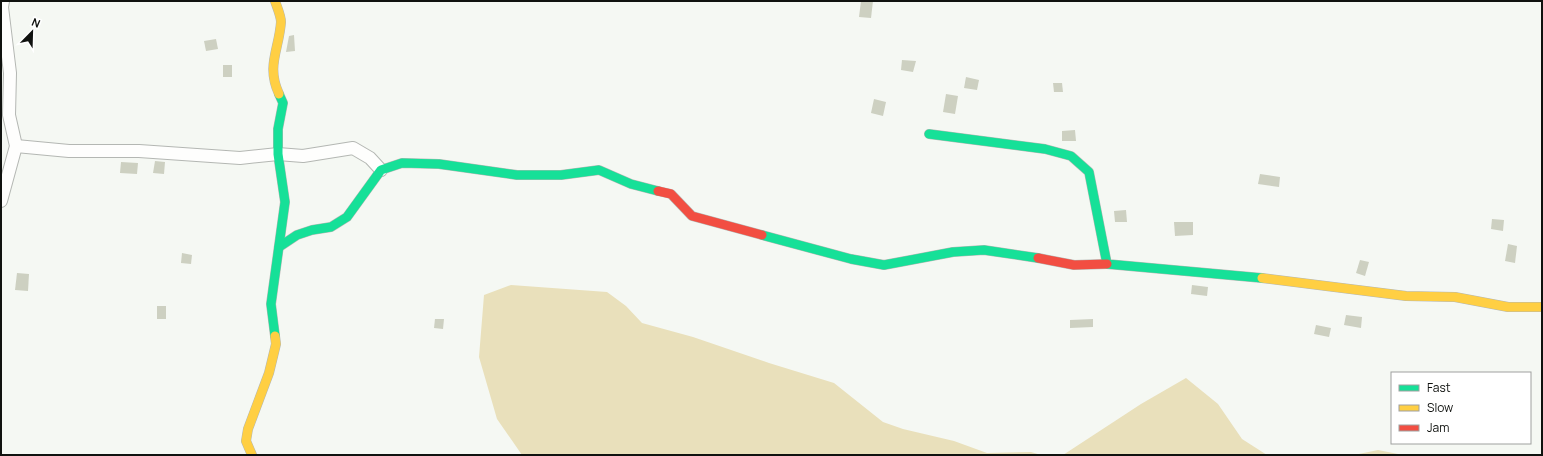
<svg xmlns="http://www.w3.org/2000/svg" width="1543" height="456" font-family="Manrope,sans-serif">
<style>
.green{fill:#e9e0bb}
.building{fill:#cdd0c1}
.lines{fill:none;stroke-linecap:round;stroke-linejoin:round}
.street-casing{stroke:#b4b7b3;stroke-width:14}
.fast-casing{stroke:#b4b7b3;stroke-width:10}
.slow-casing{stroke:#b4b7b3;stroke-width:10}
.jam-casing{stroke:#b4b7b3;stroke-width:10}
.street{stroke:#fefefd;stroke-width:12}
.fast{stroke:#16e098;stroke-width:9}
.slow{stroke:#ffcf43;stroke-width:9}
.jam{stroke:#f24e42;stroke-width:9}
</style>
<rect width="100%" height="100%" fill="#f5f8f3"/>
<g class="green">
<polygon points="511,285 607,292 626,306 642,323 693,337 769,363 834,383 883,422 903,429 954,441 987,453 1031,452 1041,455 522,455 497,419 479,357 484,295"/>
<polygon points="1186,378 1218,404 1242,439 1267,455 1063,455 1141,404"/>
<polygon points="1378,450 1403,455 1354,455"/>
</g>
<g class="building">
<polygon points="861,1 873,1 871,18 859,17"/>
<polygon points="294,35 295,51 286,52 289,36"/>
<polygon points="216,39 218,49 206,51 204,41"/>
<polygon points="902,60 916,61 913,72 901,70"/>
<rect x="223" y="65" width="9" height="12"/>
<polygon points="966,77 979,80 977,90 964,88"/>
<polygon points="1053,83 1062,83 1063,92 1054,92"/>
<polygon points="946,94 958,96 955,114 943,112"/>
<polygon points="874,99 886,102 883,116 871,113"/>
<polygon points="1075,130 1076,141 1062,141 1062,131"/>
<polygon points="155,161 165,162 164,174 153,173"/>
<polygon points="121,162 138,163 137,174 120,173"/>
<polygon points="1260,174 1280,177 1279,187 1258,184"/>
<polygon points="1126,210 1127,222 1115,222 1114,211"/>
<polygon points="1492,219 1504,220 1503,231 1491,229"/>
<polygon points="1174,222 1193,222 1193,235 1175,236"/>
<polygon points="1508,244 1517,246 1515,263 1505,261"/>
<polygon points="182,253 192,255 191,264 181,263"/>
<polygon points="1360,260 1369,262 1365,276 1356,273"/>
<polygon points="17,273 29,274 28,291 15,290"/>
<polygon points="1192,285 1208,287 1207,296 1191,294"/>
<rect x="157" y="306" width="9" height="13"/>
<polygon points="1346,315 1362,317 1361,328 1344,325"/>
<polygon points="435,319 444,319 443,329 434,328"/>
<polygon points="1093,319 1093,327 1070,328 1070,320"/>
<polygon points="1316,325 1331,328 1329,337 1314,334"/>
</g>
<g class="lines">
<defs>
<g id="street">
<polyline points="16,146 69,151 139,151 240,158 278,154 303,156 353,148 370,158 381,170"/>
<polyline points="1,201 16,146 9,115 10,73 2,7 3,1"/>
</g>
<g id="fast">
<polyline points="929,134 1045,149 1071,156 1089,172 1107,264 1262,278"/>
<polyline points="762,235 851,259 884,265 953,252 984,250 1038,258"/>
<polyline points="279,247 297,235 312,230 331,227 347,217 381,170 402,163 439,164 517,175 561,175 599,170 631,184 658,191"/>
<polyline points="275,336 271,304 285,202 278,154 278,129 283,103 279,94"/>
</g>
<g id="slow">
<path d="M275 1C277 7 281 16 281 22 279 50 266 66 279 94"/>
<polyline points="1262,278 1406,296 1455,297 1508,307 1542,307"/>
<polyline points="252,455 246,441 248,429 269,373 276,344 275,336"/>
</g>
<g id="jam">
<polyline points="658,191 671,194 692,216 762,235"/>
<polyline points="1038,258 1074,265 1107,264"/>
</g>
</defs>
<use href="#street" class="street-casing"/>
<use href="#fast" class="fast-casing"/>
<use href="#slow" class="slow-casing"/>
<use href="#jam" class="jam-casing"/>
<use href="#street" class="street"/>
<use href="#fast" class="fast"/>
<use href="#slow" class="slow"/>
<use href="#jam" class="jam"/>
</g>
<rect width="1543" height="456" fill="none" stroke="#10120f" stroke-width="4"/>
<rect x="1391" y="372" width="140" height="72" fill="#ffffff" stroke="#9fa09f"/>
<rect x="1399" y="385" width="20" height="6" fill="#16e098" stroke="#9fa09f"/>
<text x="1427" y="392" font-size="12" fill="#10120f">Fast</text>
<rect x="1399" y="405" width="20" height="6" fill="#ffcf43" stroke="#9fa09f"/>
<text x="1427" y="412" font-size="12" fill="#10120f">Slow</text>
<rect x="1399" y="425" width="20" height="6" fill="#f24e42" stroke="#9fa09f"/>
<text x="1427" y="432" font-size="12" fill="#10120f">Jam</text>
<g transform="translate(32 32) rotate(23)" stroke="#ffffff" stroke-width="3" paint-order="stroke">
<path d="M0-3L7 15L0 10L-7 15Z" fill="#10120f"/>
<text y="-6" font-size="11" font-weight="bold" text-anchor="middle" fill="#10120f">N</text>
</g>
</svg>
